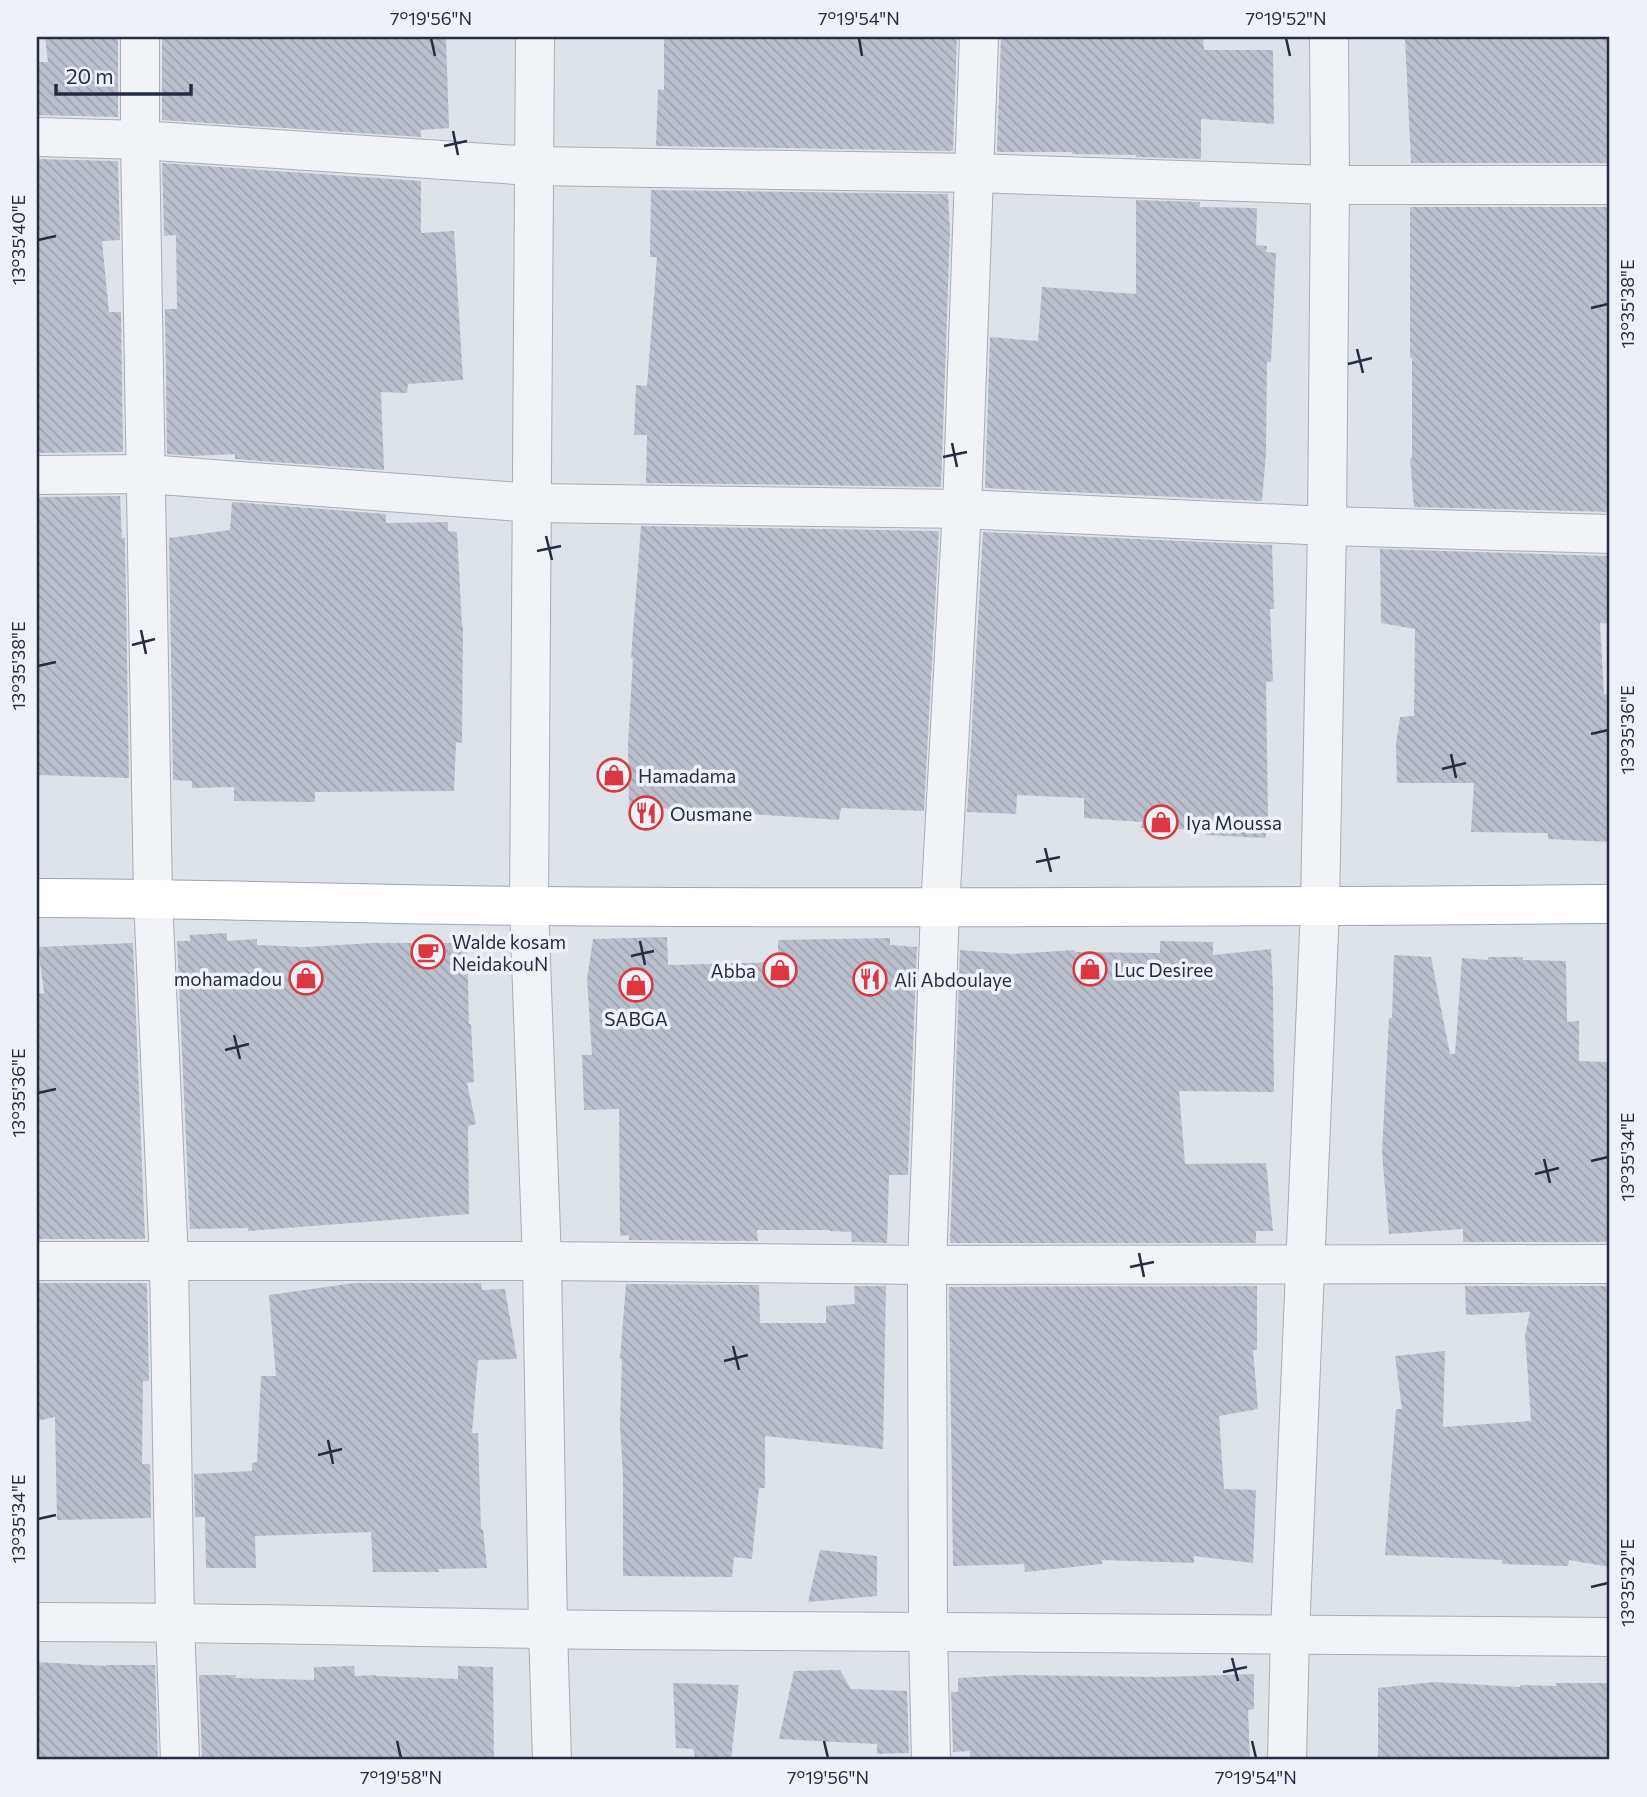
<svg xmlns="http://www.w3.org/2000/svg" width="1647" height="1797" font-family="Commissioner,sans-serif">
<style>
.building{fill:url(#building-back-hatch)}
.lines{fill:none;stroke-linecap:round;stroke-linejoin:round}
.minor-casing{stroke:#a7acb7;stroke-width:40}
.major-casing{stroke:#9ca4b6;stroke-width:40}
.minor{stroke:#f1f3f7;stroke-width:38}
.major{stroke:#fff;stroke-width:38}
.ticks{fill:none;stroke:#262d42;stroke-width:2.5}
.labels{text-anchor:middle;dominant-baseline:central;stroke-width:7;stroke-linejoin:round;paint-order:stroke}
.poi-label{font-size:19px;fill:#262d42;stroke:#eef1f7;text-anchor:start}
.neatline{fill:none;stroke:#262d42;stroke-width:2.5}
.ticks-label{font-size:18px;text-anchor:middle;fill:#262d42}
</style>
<defs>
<pattern id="building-back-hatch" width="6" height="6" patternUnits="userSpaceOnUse" patternTransform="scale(1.75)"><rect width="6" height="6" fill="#bbc0cd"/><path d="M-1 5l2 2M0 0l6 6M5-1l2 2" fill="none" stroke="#a1a5b1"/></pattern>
</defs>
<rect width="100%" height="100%" fill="#dee2e9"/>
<g class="building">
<polygon points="45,37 118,37 118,117 37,115 37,62 48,62"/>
<polygon points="162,37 446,38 449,128 421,130 421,137 162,120"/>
<polygon points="664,37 957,37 953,151 656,146 658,89 664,90"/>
<polygon points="1001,37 1203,37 1204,50 1273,50 1274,124 1201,119 1201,159 1136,157 1136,155 1072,154 1072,152 997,152"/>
<polygon points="1405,37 1610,37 1610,163 1411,163"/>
<polygon points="37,159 118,161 120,240 102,241 109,312 121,312 123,452 37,453"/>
<polygon points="162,163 421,181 421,233 454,231 463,380 408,384 407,393 381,392 384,470 235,459 235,454 193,456 167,454 165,309 177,309 176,235 164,236"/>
<polygon points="651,190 948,194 950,232 941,487 646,483 647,435 634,435 636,385 647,386 657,257 650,257"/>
<polygon points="1136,200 1200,202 1200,207 1257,208 1256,245 1267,246 1266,252 1276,253 1271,362 1267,362 1266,453 1262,501 985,488 990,337 1038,341 1042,287 1136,294"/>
<polygon points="1410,207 1610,207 1610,512 1414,507 1410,458 1412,458 1412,358 1410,358"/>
<polygon points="120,496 122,538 125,538 129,778 37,775 37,497"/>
<polygon points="232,502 386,514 386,523 448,522 448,531 457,532 462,626 463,626 462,743 456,742 454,791 315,792 315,802 234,801 234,787 192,788 192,781 173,780 169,538 230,530"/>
<polygon points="641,526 939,531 924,811 841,808 839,820 629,806 628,744 633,658 631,658"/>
<polygon points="983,532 1272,545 1274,609 1270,609 1273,681 1266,682 1268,819 1266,819 1266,838 1206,835 1206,830 1141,828 1142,822 1084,818 1084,798 1017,795 1016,814 967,812"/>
<polygon points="1380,549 1610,556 1610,624 1600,623 1604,694 1610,694 1610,842 1548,839 1548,833 1471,832 1474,783 1397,783 1396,744 1400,717 1414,716 1415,629 1381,623"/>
<polygon points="227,933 227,941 257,939 257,945 306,947 372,943 467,943 469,1024 471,1024 474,1082 467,1083 476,1124 468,1126 469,1214 248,1231 248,1228 190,1229 177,941 190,941 190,935"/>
<polygon points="667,937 668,965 778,962 778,940 890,938 890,945 917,947 908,1175 889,1175 887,1243 852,1242 851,1232 830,1231 830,1230 757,1230 758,1241 629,1240 629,1235 620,1236 619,1109 584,1110 582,1055 592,1055 587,979 593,939"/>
<polygon points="1160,941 1213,942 1213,955 1271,949 1273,987 1274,1092 1179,1091 1185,1164 1266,1163 1273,1231 1256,1231 1256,1243 950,1243 960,950 1014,954 1075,950 1075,952 1160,953"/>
<polygon points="133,943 145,1239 37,1239 37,994 44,993 38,947"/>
<polygon points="1394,955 1431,957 1450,1054 1455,1054 1462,958 1488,960 1488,957 1523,957 1523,960 1566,961 1567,1022 1579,1021 1579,1061 1607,1062 1608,1073 1610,1073 1610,1242 1463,1242 1463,1229 1389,1234 1382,1153 1389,1018 1392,1018"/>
<polygon points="37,1283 147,1283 149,1381 143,1381 142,1464 150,1464 151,1518 57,1520 55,1417 37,1421"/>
<polygon points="354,1283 481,1283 482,1290 505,1289 517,1359 478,1360 472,1433 478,1433 481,1529 483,1529 487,1568 438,1569 439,1572 373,1572 371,1532 255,1536 256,1568 206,1568 205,1517 195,1517 194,1474 252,1471 252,1463 257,1462 261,1376 276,1376 269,1295"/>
<polygon points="626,1284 759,1285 760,1323 826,1323 826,1306 855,1304 854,1286 886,1286 883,1449 765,1436 765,1488 759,1488 752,1559 734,1557 732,1577 623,1576 623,1475 620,1425 622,1359 620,1359"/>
<polygon points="1257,1286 1257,1350 1253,1350 1258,1409 1219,1416 1224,1489 1256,1490 1253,1563 1194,1556 1194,1563 1102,1560 1102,1564 1025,1572 1024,1564 953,1566 949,1287"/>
<polygon points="1465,1286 1610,1286 1610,1567 1569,1560 1568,1566 1502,1564 1502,1560 1385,1555 1396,1409 1402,1409 1395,1356 1445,1351 1443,1427 1531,1421 1525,1335 1530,1312 1466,1315"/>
<polygon points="820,1550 877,1556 877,1596 808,1602"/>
<polygon points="37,1662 106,1666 106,1665 155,1665 158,1760 37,1760"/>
<polygon points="354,1666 355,1676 376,1675 376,1676 458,1679 458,1666 493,1667 494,1760 202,1760 199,1675 236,1675 236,1678 314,1680 314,1667"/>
<polygon points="840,1670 851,1689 907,1691 909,1753 877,1754 877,1744 779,1739 794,1671"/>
<polygon points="1254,1674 1254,1709 1248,1710 1250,1760 970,1760 970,1751 953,1752 951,1692 958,1692 958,1678 1014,1675 1160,1677"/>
<polygon points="1434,1682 1520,1687 1520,1685 1556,1686 1556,1683 1610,1683 1610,1760 1378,1760 1378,1688"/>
<polygon points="673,1683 739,1685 731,1760 696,1760 693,1749 676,1748"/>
</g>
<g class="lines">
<defs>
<g id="minor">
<polyline points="140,37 140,140 153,898 169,1261 175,1622 180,1760"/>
<polyline points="535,37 529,906 542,1261 548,1629 552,1760"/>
<polyline points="37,137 140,140 533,166 975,173 1330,185 1610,185"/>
<polyline points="37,475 147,474 533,503 962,509 1327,526 1610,534"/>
<polyline points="37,1261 542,1261 927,1265 1610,1264"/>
<path d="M37 1622C229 1622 421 1628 614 1630 946 1633 1278 1633 1610 1637"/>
<polyline points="931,1760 928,1633 927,1265 940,909 962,509 979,37"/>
<polyline points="1287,1760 1290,1633 1320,907 1327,526 1330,185 1329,37"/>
</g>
<path id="major" d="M37 898C203 898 369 905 535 906 893 909 1252 907 1610 904"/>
</defs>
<use href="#minor" class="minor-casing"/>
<use href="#major" class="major-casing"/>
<use href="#minor" class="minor"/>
<use href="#major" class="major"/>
</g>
<path class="ticks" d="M431 38 435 56M859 38 862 56M1286 38 1290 56M453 131 458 155M444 146 467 141M38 240 56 236M1591 308 1608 304M1357 349 1363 373M1348 364 1372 358M952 443 957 467M943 457 967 452M546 536 552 560M537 551 561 546M141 630 146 654M132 645 155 639M38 666 56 662M1591 734 1608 730M1451 754 1456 778M1442 769 1466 763M1045 848 1051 872M1036 862 1060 857M640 941 645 965M631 956 654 951M234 1035 240 1059M225 1050 249 1044M38 1093 56 1089M1544 1159 1550 1183M1591 1161 1608 1157M1535 1174 1559 1168M1139 1253 1144 1277M1130 1267 1154 1262M733 1346 739 1370M724 1361 748 1355M328 1440 333 1464M318 1455 342 1449M38 1519 56 1515M1591 1587 1608 1583M1232 1658 1238 1681M1223 1672 1247 1667M397 1741 401 1758M824 1741 828 1758M1252 1741 1256 1758"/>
<defs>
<symbol id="shop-ring" viewBox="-11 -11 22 22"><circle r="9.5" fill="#eef1f7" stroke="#db3740" stroke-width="1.5"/><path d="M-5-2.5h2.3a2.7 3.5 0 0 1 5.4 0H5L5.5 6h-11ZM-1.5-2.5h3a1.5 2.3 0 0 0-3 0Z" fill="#db3740"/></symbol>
<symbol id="restaurant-ring" viewBox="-11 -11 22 22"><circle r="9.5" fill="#eef1f7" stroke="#db3740" stroke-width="1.5"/><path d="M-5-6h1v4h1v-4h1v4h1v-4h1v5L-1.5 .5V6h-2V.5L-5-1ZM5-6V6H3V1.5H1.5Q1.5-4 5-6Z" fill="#db3740"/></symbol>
<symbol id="cafe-ring" viewBox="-11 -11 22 22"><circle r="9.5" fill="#eef1f7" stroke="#db3740" stroke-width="1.5"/><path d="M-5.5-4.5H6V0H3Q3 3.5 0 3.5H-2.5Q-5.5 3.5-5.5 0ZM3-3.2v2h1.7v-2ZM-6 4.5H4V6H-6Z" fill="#db3740"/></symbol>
</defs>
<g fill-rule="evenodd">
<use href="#shop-ring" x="595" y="756" width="38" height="38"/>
<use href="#restaurant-ring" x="627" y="794" width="38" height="38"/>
<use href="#shop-ring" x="1142" y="803" width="38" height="38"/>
<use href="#cafe-ring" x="409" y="933" width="38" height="38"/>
<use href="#shop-ring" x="1071" y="950" width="38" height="38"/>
<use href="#shop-ring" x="761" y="951" width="38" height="38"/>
<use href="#shop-ring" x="287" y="959" width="38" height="38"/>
<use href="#restaurant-ring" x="851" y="960" width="38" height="38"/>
<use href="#shop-ring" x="617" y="966" width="38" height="38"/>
</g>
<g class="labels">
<g class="poi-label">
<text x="638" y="775">Hamadama</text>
<text x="670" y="813">Ousmane</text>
<text x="1186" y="822">Iya Moussa</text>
<text x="452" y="941">Walde kosam<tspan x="452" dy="22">NeidakouN</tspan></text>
<text x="1114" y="969">Luc Desiree</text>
<text x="756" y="970" text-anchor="end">Abba</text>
<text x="282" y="978" text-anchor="end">mohamadou</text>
<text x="894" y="979">Ali Abdoulaye</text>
<text x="636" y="1018" text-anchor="middle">SABGA</text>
</g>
</g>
<rect width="1647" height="1797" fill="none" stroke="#eef1f7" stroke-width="77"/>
<path d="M56 84v10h135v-10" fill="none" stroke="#262d42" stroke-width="3.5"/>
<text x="66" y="84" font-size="21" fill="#262d42" stroke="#eef1f7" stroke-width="5" paint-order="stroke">20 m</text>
<rect x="38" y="38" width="1570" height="1720" class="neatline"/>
<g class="ticks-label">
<text x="431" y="25">7°19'56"N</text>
<text x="859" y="25">7°19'54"N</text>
<text x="1286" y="25">7°19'52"N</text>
<text transform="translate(19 240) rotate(-90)" y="6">13°35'40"E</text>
<text transform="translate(1628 304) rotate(-90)" y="6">13°35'38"E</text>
<text transform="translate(19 666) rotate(-90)" y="6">13°35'38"E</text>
<text transform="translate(1628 730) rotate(-90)" y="6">13°35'36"E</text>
<text transform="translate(19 1093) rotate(-90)" y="6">13°35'36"E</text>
<text transform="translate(1628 1157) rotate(-90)" y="6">13°35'34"E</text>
<text transform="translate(19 1519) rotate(-90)" y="6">13°35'34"E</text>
<text transform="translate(1628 1583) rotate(-90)" y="6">13°35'32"E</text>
<text x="401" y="1784">7°19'58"N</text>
<text x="828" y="1784">7°19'56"N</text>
<text x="1256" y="1784">7°19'54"N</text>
</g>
</svg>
